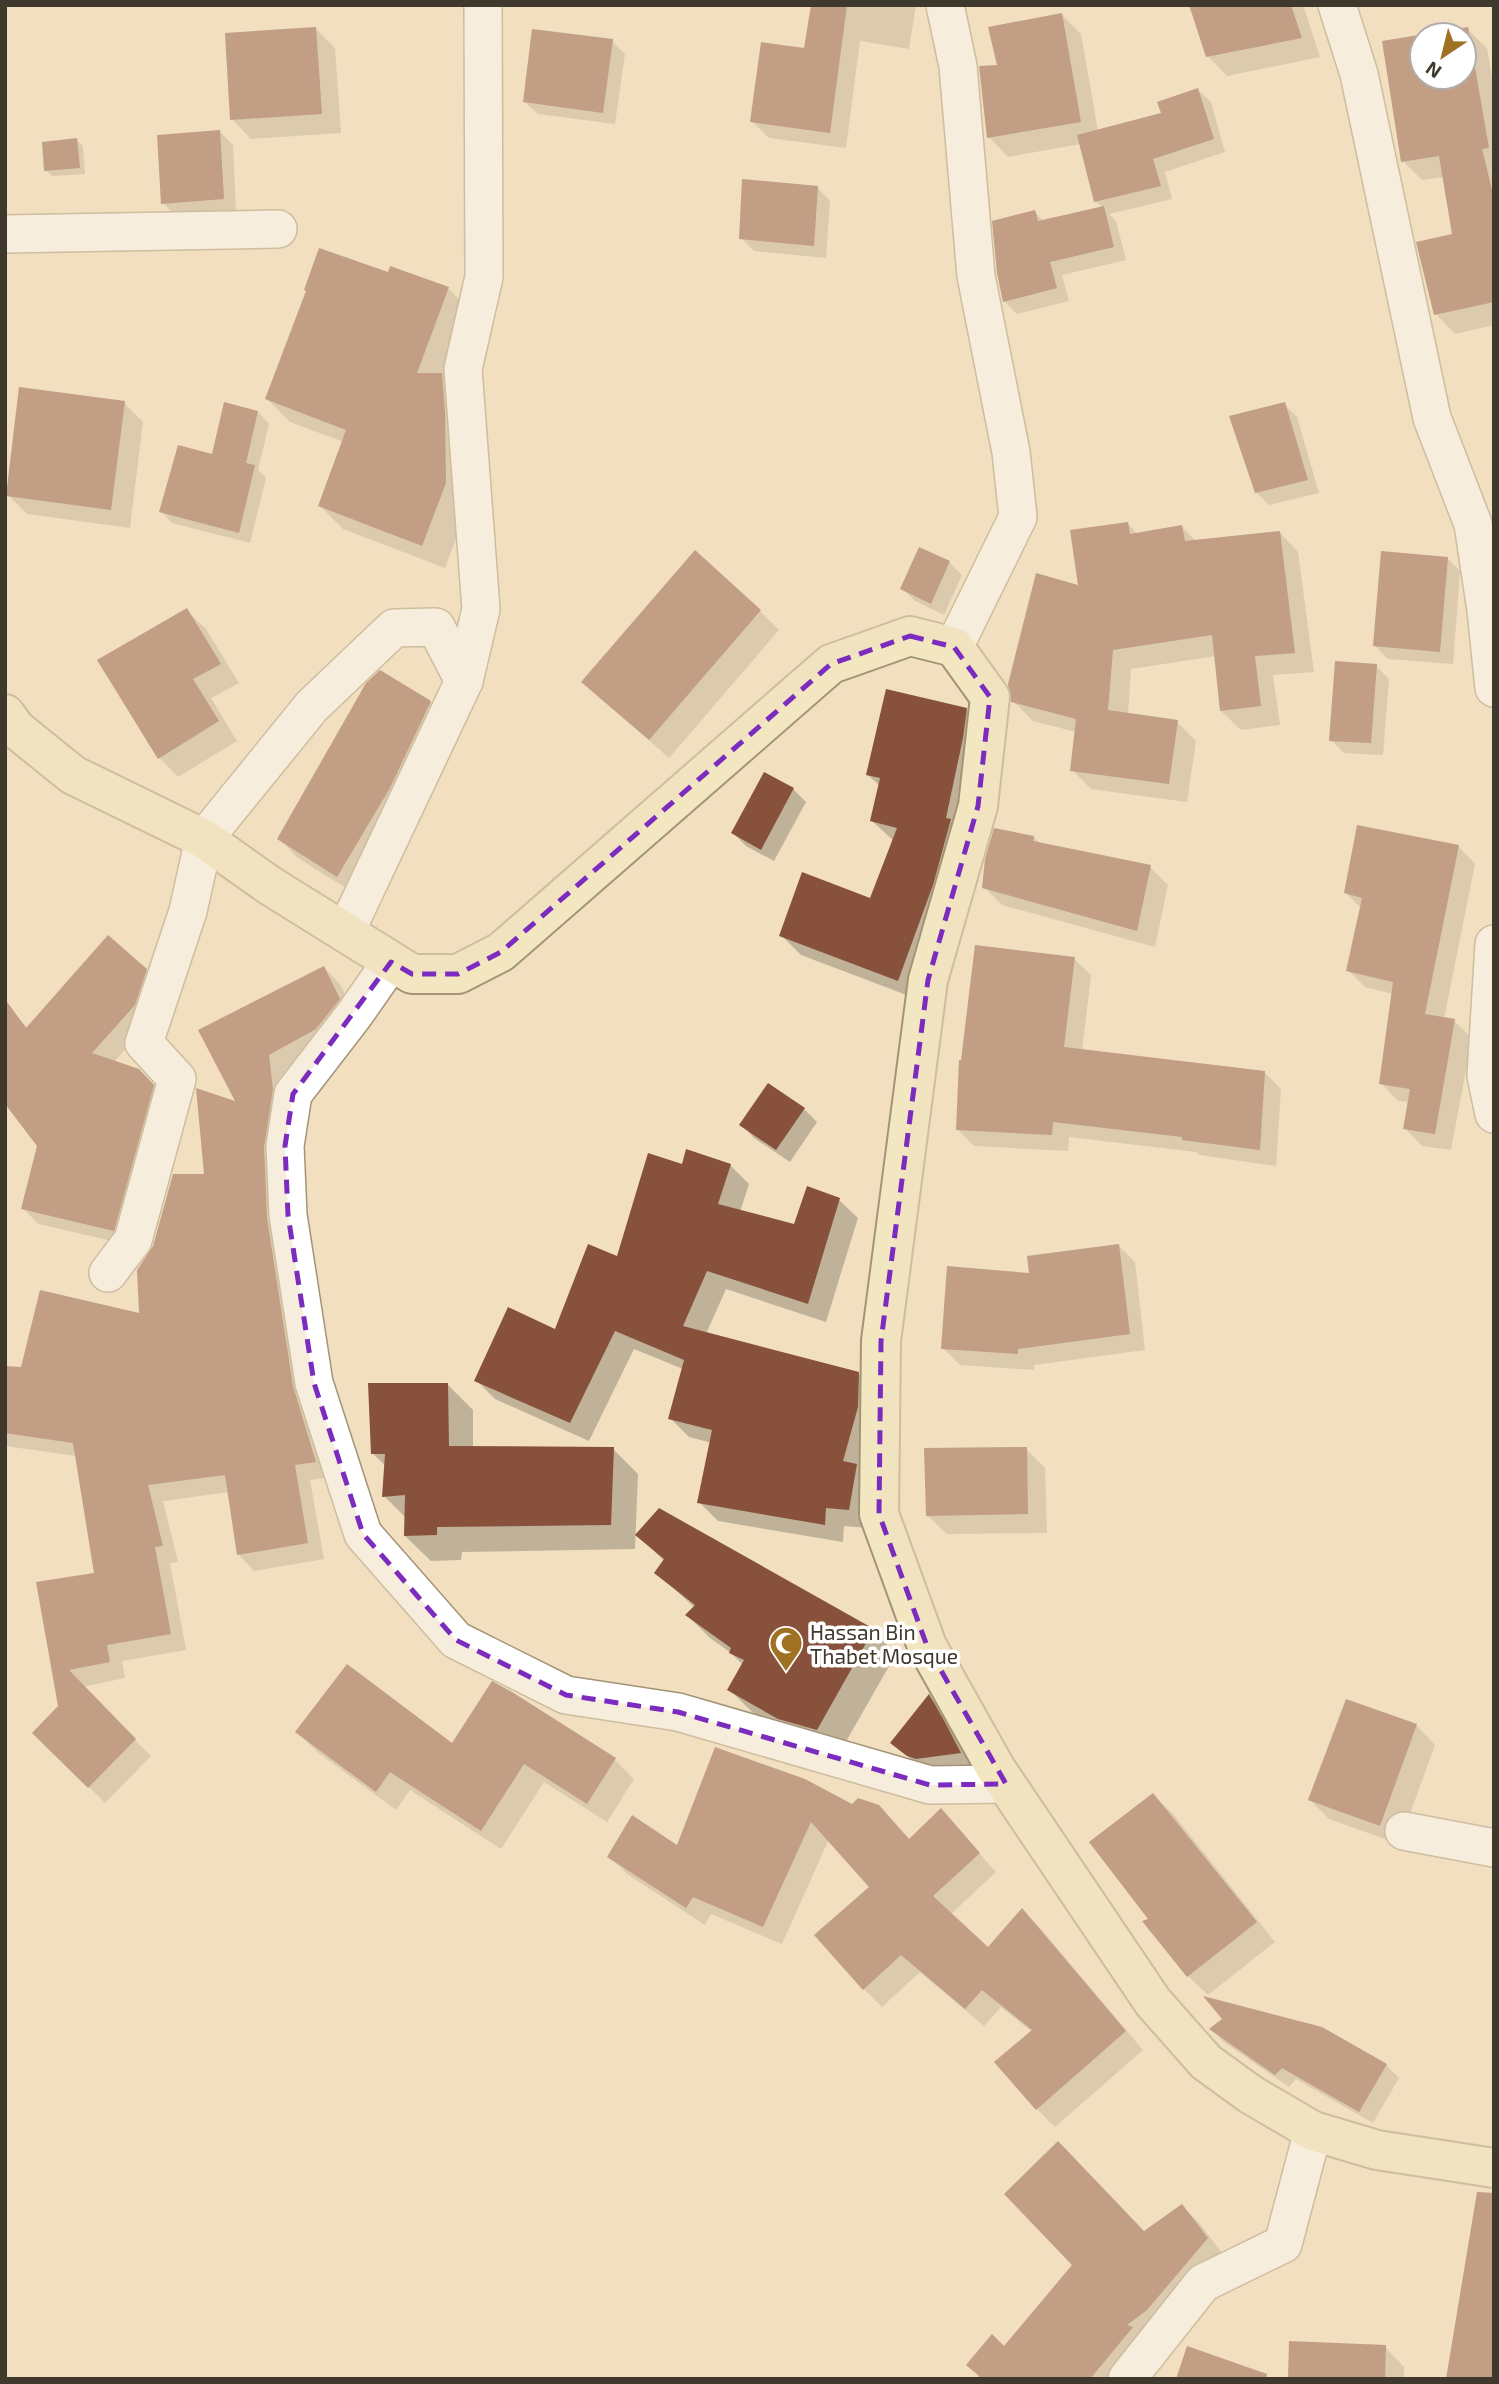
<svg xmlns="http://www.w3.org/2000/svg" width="1499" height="2384" font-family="'Exo 2',sans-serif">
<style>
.shadow{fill:#0003}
.building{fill:#87513c;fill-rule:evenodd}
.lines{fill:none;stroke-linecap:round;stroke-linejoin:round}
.street-casing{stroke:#a49477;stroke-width:40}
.secondary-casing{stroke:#a49477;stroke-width:42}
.street{stroke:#fff;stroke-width:37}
.secondary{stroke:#f2e7c0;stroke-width:38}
.marked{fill:none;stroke:#7b2cbf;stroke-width:5;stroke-dasharray:14 9;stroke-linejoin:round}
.labels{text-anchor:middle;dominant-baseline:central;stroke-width:7;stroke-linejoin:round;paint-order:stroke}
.poi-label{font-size:21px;fill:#3f382c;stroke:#fff;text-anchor:start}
</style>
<rect width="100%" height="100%" fill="#f1dfc0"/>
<g class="shadow">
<polygon points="812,5 916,5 909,49 860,41 846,148 769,138 752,121 805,50"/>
<polygon points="1191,5 1303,5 1320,57 1227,76 1208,56"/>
<polygon points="1061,14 1081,34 1098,131 1163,114 1198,90 1211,102 1225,152 1165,172 1172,199 1109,214 1116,221 1126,260 1062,275 1069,301 1017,314 1004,301 1035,212 1044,222 1103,208 1095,201 1081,144 1008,157 989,137 999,66"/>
<polygon points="316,29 335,48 341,133 251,139 232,119"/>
<polygon points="1467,29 1487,48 1494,88 1494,325 1455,334 1436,314 1454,235 1445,177 1422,180 1403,161 1422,36 1422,77 1464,77 1464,35 1429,35"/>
<polygon points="612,41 625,54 615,124 538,114 525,102"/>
<polygon points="220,132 233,145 236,211 176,216 163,203"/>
<polygon points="77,140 83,146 85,174 52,176 46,170"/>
<polygon points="818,188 830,201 826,258 754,251 741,238"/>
<polygon points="389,274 448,288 471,311 468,507 445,568 343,529 320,506 344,442 290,422 267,399 308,292"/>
<polygon points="124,403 143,422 130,528 27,514 8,495"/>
<polygon points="1284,404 1297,417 1319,493 1269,505 1256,492"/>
<polygon points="258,412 269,424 258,470 266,478 250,543 172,523 161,511"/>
<polygon points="1128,524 1138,535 1182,527 1196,541 1279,532 1298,552 1314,672 1273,675 1280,725 1241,730 1221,711 1216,656 1131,669 1128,715 1177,722 1196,741 1187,802 1091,789 1072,770 1076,732 1033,721 1013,701 1080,587"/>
<polygon points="1447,558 1460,571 1453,664 1388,659 1375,646"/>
<polygon points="949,562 962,575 944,615 915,601 902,588"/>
<polygon points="186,610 206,629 239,683 211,698 237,741 178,777 159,757"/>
<polygon points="760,611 779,630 669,758 583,682"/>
<polygon points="1376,666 1389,679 1383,755 1344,753 1331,740"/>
<polygon points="430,702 450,721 357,895 298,858 279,838"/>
<polygon points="966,710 985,729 917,999 801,955 781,935 871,900 894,841 872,821 880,786 868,775"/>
<polygon points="793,789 806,802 774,861 746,846 733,833"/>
<polygon points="1034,837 1040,844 1150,867 1168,885 1155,947 1002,905 984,887"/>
<polygon points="1458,846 1475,864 1444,1019 1454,1021 1472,1038 1451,1150 1422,1146 1405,1128 1409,1102 1398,1101 1381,1083 1393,994 1365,987 1348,970 1361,908 1346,893"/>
<polygon points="1074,959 1091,975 1082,1051 1264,1072 1281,1089 1276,1166 1200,1155 1196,1152 1069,1137 1068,1151 974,1146 957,1129"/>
<polygon points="324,968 340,984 355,1015 332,1045 285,1071 331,1477 310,1480 324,1559 254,1571 238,1554 229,1492 163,1501 178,1562 170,1563 186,1650 122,1661 125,1678 82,1687 151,1756 105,1803 35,1733 60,1706 38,1583 96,1574 77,1456 5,1446 5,1368 23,1369 141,1316 238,1104"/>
<polygon points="145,970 162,986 150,1021 114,1062 138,1070 169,1102 130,1245 38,1224 23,1208 39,1145 11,1010 28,1028"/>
<polygon points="804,1109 817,1122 790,1162 754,1138 742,1125"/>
<polygon points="730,1165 749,1184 740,1212 795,1226 839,1200 858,1218 826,1322 726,1289 706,1334 858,1373 877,1392 868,1528 844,1526 843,1542 718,1521 699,1502 712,1443 689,1437 670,1418 683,1369 634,1349 589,1441 495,1399 476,1380 556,1331 618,1259 683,1166"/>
<polygon points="1119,1246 1135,1262 1145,1350 1034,1365 1034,1370 960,1365 943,1348 1031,1275"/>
<polygon points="448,1385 473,1410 473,1448 613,1449 638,1474 635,1549 462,1552 461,1560 431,1561 405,1536 406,1518 384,1496 386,1466 372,1453"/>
<polygon points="1026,1449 1045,1468 1047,1533 947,1534 927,1515"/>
<polygon points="659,1510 873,1631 896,1654 840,1752 803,1742 752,1712 729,1689 743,1665 731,1653 710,1638 687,1615 695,1608 657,1573 665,1562 638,1535"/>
<polygon points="929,1696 941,1709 972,1766 930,1771 922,1769 893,1743"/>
<polygon points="1416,1725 1435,1745 1399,1844 1329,1819 1310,1800"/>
<polygon points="297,1732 615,1760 634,1779 607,1822 544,1782 501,1849 410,1790 396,1810 316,1751"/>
<polygon points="1153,1795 1173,1814 1275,1942 1208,1995 1188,1976"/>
<polygon points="852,1806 897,1826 910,1840 941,1811 996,1872 950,1915 988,1950 1022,1910 1040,1928 1143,2050 1055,2127 1037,2109 1032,2032 1001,2007 984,2026 920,1972 882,2007 864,1989 871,1887 829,1839 782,1944 711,1914 705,1925 627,1874 609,1856 678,1847"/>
<polygon points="1212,2030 1386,2065 1399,2078 1373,2123 1296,2079 1289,2087 1224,2042"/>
<polygon points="1182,2206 1200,2224 1225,2257 1123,2379 983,2379 1004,2349 1145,2233"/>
<polygon points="1385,2347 1404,2367 1404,2379 1289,2379"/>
</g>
<g class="building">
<polygon points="811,5 847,5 830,133 750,122 761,42 804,48"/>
<polygon points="1189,5 1291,5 1302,38 1206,57"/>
<polygon points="1062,13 1081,122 987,138 979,66 997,65 988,27"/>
<polygon points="316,27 322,114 230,120 225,33"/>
<path d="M1468 27 1489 148 1482 149 1494 198V302L1434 315 1416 242 1452 234 1439 156 1401 162 1382 41ZM1422 35H1464V77H1422Z"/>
<polygon points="532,29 613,39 603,113 523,102"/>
<polygon points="1198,88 1214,139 1153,159 1161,186 1094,202 1077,135 1161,113 1157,102"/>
<polygon points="220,130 224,199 161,204 157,135"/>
<polygon points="77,138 80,168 44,171 42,142"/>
<polygon points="742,179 818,186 814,246 739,239"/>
<polygon points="1104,206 1114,247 1050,262 1057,288 1003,302 997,273 992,221 1035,210 1038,221"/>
<polygon points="319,248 388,272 390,266 449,287 417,373 442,373 445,413 446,483 422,546 318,506 346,430 265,399 306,291 304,290"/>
<polygon points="19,387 125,401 111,510 6,496"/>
<polygon points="224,402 258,411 246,463 255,465 239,533 159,512 178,445 212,454"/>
<polygon points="1285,402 1308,480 1255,493 1229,416"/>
<polygon points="1128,522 1130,534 1182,525 1185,541 1280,531 1295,653 1255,656 1261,706 1220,711 1212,635 1113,650 1108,710 1178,720 1169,784 1070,771 1076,719 1011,702 1008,684 1036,573 1078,585 1070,530"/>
<polygon points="919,547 950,561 931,604 900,589"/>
<polygon points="695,550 761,610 649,740 581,682"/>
<polygon points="1381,551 1448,557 1440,652 1373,646"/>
<polygon points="187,608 221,664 193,679 219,721 158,759 97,660"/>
<polygon points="1335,661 1377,664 1371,743 1329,741"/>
<polygon points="380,670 431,701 390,788 337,877 277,839 366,683"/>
<polygon points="886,689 967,708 963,738 946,818 951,819 933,885 898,981 779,936 802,872 870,898 897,828 870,821 880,778 866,775"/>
<polygon points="764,772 794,788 761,850 731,833"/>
<polygon points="1357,825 1459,845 1425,1014 1455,1019 1435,1134 1403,1129 1410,1089 1379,1084 1393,982 1346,971 1362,898 1344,893"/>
<polygon points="994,828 1034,836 1033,841 1151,865 1137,931 982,888 985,859"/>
<polygon points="108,935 147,969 135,1005 92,1053 139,1069 154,1085 114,1231 21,1209 37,1146 5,1104 5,999 26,1028"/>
<polygon points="975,945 1075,957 1064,1047 1265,1071 1260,1150 1182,1140 1182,1137 1053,1122 1052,1135 956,1130 959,1060 961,1060"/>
<polygon points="324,966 340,999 316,1029 269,1055 273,1089 264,1147 267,1218 293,1386 316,1462 295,1465 308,1543 237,1555 225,1475 148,1485 163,1546 155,1547 171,1634 107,1645 110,1662 69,1670 136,1739 88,1788 32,1733 58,1706 36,1582 94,1573 73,1443 5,1433 5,1366 21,1367 40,1290 139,1313 137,1270 153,1246 173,1174 204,1174 196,1088 235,1101 198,1030"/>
<polygon points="768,1083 805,1108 776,1150 739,1125"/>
<polygon points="686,1149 731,1164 718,1204 794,1224 807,1186 840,1198 808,1304 707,1271 683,1326 859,1372 858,1407 843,1461 857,1464 849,1510 826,1508 825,1525 697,1503 712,1430 668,1419 684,1360 615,1331 570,1423 474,1381 508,1307 555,1329 588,1244 617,1256 648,1153 682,1164"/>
<polygon points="1119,1244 1130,1334 1018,1349 1018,1354 941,1349 947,1266 1029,1273 1027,1256"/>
<polygon points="368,1383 448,1383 449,1446 614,1447 611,1525 437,1527 437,1535 404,1536 405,1495 382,1497 385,1454 371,1454"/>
<polygon points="1027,1447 1028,1514 926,1516 924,1448"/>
<polygon points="659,1508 874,1629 817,1730 778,1719 727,1690 744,1660 729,1653 731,1648 685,1615 695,1605 654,1573 664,1559 635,1535"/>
<polygon points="347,1664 452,1743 492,1681 512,1692 616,1758 587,1804 524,1764 481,1831 390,1772 376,1792 295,1732"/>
<polygon points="929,1694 946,1724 961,1753 916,1759 907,1756 890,1743"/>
<polygon points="1346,1699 1417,1724 1380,1826 1308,1800"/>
<polygon points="715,1747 805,1779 852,1804 858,1798 879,1805 909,1839 941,1808 980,1853 933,1896 988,1947 1022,1908 1126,2031 1036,2110 994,2062 1032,2030 982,1990 965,2009 901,1955 863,1990 814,1935 869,1887 811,1822 763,1927 693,1897 686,1908 607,1857 632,1815 677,1845"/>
<polygon points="1153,1793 1257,1922 1187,1977 1142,1921 1148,1919 1089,1842"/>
<polygon points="1203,1996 1322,2027 1387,2064 1359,2112 1282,2068 1275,2075 1209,2029 1222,2019"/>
<polygon points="1058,2141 1144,2231 1182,2204 1208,2238 1147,2310 1127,2325 1133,2327 1090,2379 977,2379 979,2376 966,2365 992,2334 1004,2346 1072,2265 1004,2194"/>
<polygon points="1477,2192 1494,2193 1494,2379 1446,2379"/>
<polygon points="1289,2341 1386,2345 1385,2379 1288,2379"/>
<polygon points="1187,2346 1267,2374 1266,2379 1176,2379"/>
</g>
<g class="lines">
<defs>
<g id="street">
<polyline points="945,5 958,66 976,276 1011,452 1018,517 954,647"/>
<polyline points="1337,5 1359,74 1432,418 1473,524 1486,610 1494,688"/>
<polyline points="5,234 278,229"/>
<polyline points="345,933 464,681 481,609 463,369 484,277 483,5"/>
<polyline points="1494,944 1486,1076 1494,1114"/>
<polyline points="391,962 354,1015 293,1094 285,1146 288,1215 314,1383 363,1534 456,1640 566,1695 678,1712 930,1785 1006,1784"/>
<polyline points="108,1273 133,1240 177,1079 144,1043 188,911 204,839 312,706 394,628 436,627 464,681"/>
<polyline points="1404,1831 1494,1848"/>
<polyline points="1127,2379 1203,2283 1283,2244 1313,2131"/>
</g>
<polyline id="secondary" points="5,714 16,729 73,775 204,839 269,885 412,974 458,974 501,952 831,664 910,636 954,647 990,697 978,806 928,980 881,1341 879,1514 927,1646 996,1769 1153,2002 1206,2062 1250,2094 1313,2131 1377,2150 1494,2168"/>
</defs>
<use href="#street" class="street-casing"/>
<use href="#secondary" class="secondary-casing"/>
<use href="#street" class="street"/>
<use href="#secondary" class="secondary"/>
</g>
<path d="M0 0H1499V2384H0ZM910 636 954 647 990 697 978 806 928 980 881 1341 879 1514 927 1646 1006 1784 930 1785 678 1712 566 1695 456 1640 363 1534 314 1383 288 1215 285 1146 293 1094 391 962 412 974H458L501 952 831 664Z" fill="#f1dfc0" fill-opacity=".55" fill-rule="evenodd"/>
<path class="marked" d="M910 636 954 647 990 697 978 806 928 980 881 1341 879 1514 927 1646 1006 1784 930 1785 678 1712 566 1695 456 1640 363 1534 314 1383 288 1215 285 1146 293 1094 391 962 412 974H458L501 952 831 664Z"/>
<defs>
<symbol id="mosque-pin" viewBox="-11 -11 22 30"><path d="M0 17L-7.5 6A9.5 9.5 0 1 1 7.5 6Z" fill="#9f7122" stroke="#fff"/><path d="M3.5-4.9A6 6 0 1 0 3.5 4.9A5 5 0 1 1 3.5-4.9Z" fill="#fff"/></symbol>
</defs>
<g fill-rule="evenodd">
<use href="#mosque-pin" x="767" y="1624" width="38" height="52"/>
</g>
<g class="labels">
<g class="poi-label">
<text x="810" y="1631">Hassan Bin<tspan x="810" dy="24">Thabet Mosque</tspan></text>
</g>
</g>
<rect width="1499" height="2384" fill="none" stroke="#3f382c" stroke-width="14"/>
<g transform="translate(1443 56) rotate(215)"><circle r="33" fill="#ffffff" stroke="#b2afab" stroke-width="2"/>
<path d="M0-5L12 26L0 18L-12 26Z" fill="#9f7122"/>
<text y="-10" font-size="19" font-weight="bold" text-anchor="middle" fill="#3f382c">N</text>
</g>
</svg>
